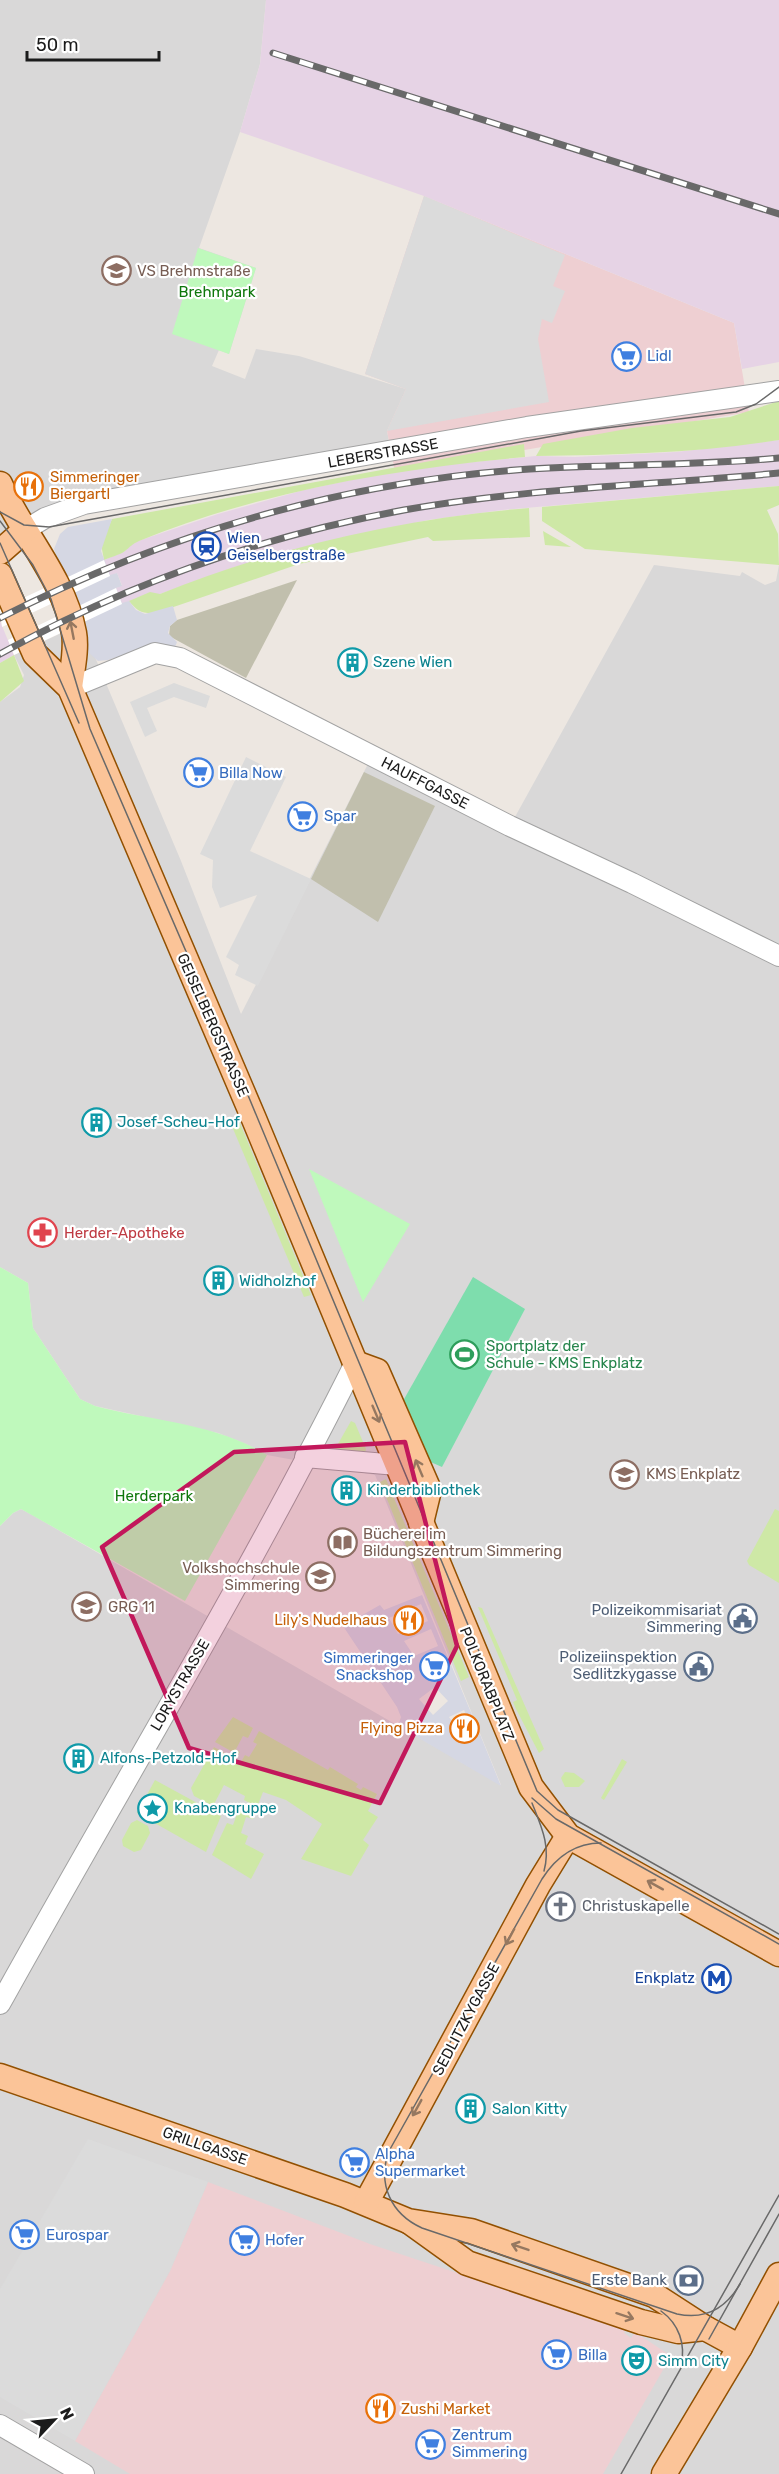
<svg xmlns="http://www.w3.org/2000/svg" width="779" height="2474" font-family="Rubik,sans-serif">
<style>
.residential{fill:#d9d8d8}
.commercial{fill:#eecfd2}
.industrial{fill:#e6d3e5}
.construction{fill:#c1bfad}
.grass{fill:#cee8a6}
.park{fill:#bff9bc}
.pitch{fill:#7eddad}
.parking{fill:#dbdbdb}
.plaza{fill:#d5d7e3;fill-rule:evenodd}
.pier{fill:#fff}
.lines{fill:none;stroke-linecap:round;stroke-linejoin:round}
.minor-casing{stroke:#a2a2a2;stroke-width:22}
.major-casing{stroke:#925001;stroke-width:27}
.minor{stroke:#fff;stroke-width:20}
.major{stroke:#fbc498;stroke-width:24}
.tram{stroke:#696969;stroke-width:1.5}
.rail-casing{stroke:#696969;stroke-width:7}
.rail{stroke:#fff;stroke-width:4.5;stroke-dasharray:14;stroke-linecap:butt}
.oneway{stroke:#967860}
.marked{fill:#c2185b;fill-opacity:0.2;stroke:#c2185b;stroke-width:4.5;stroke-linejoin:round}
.labels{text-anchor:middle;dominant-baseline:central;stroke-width:4.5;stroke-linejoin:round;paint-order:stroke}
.education-label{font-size:15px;fill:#785e54;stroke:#fff;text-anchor:start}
.park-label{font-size:15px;fill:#0f770c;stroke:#fff}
.shop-label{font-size:15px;fill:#366cbe;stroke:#fff;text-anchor:start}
.street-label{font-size:15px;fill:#1b1b1b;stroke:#fff}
.food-label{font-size:15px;fill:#c56008;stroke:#fff;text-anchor:start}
.transit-label{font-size:15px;fill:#164399;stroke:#fff;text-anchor:start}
.culture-label{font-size:15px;fill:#0d838f;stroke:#fff;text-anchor:start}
.health-label{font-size:15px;fill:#be3a42;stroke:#fff;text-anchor:start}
.leisure-label{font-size:15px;fill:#27864d;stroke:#fff;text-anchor:start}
.service-label{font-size:15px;fill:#4e5e75;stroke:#fff;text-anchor:end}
.worship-label{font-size:15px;fill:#5b616d;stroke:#fff;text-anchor:start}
</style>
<rect width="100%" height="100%" fill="#ede7e1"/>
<g class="residential">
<polygon points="0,0 266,0 260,64 240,132 199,248 256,268 229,354 219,350 212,366 245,379 256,349 299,356 406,389 387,431 391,451 84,504 0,552"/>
<polygon points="654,565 740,576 742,572 765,585 776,581 779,565 779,2474 0,2474 0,1526 13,1513 21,1509 34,1516 501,1785 375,1475 267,1455 246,1444 218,1433 95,1406 80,1399 33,1328 28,1283 0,1267 0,702 20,687 24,675 14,655 81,624 181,861 241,1014 372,756 510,826"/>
</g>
<g class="commercial">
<polygon points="424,196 734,323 749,412 395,472 387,431 406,389 365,374"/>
<polygon points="208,2182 370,2244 626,2329 624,2333 631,2338 635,2332 671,2356 603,2474 130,2474 75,2441 170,2271"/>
</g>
<g class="industrial">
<polygon points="266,0 779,0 779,362 742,369 734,323 424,196 240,132 260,64"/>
<polygon points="779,440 779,486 502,510 428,520 301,548 235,567 160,594 122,604 116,588 122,585 117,573 110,576 104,560 125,551 129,546 138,541 218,514 304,490 360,478 431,466 536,456 575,457 676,452"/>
<polygon points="0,621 14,655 0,663"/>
</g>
<g class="construction">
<polygon points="297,580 246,678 169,636 170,626 177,620"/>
<polygon points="364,772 435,806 378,922 311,879"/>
</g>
<g class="grass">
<path d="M779 401V440C698 453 618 455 536 456L543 444 632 428 730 417Z"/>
<path d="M524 444 525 457C394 469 262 491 139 541 132 544 130 547 125 551 120 555 110 557 104 560L101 544 112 519Z"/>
<polygon points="779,486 779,505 767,510 778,534 779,565 585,549 542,521 542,507"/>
<path d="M529 508 530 537 433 541 428 537 299 564 156 613C142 614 137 611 129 601L150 592 160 594C277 547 404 518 529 508Z"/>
<polygon points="543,531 571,547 545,545"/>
<polygon points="14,655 24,681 0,702 0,663"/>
<polygon points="239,1121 311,1295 304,1297 231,1124"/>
<polygon points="351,1421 355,1423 366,1449 365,1454 334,1451"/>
<polygon points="386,1479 469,1677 461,1681 380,1482"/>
<polygon points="775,1509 779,1511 779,1583 749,1565 747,1561"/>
<polygon points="478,1607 482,1608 544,1749 539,1753 516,1709 513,1702 517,1700"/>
<polygon points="233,1717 253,1728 248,1738 243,1736 236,1749 240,1752 238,1755 215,1742"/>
<polygon points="259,1731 328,1770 330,1767 358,1784 356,1787 361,1790 363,1787 377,1794 368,1811 378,1817 363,1840 369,1845 351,1876 301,1859 322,1824 286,1800 263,1792 257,1807 244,1800 245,1796 224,1785 213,1806 194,1796 191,1788 214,1747 241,1762 245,1755 249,1757 257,1744 253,1742"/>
<polygon points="622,1759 627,1762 604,1800 601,1798"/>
<polygon points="565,1772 574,1773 585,1781 579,1787 565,1787 561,1778"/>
<polygon points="155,1780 221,1816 206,1852 137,1813"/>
<polygon points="240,1806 255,1812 253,1819 246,1817 241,1833 248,1836 245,1844 264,1854 251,1879 212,1855 227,1823 233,1825"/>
<polygon points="137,1820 148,1826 150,1833 141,1850 134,1852 123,1846 122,1840 131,1823"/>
</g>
<g class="park">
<polygon points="198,248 256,268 229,354 172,334"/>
<polygon points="309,1169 410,1224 363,1302"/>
<path d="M0 1267 28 1283 33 1328 80 1399 95 1406C152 1421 215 1423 267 1455L185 1601 21 1509 13 1513 0 1526Z"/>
</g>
<polygon class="pitch" points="473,1277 525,1309 442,1467 426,1460 403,1401"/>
<g class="parking">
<polygon points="424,196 565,255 553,286 565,291 552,323 542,319 538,339 549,402 387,431 406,389 365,374"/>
<polygon points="174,683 210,696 206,708 174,697 147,708 157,731 145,737 130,702"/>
<polygon points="246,757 286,777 250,851 311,879 258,986 235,975 239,965 226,957 257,895 220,908 212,887 213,860 200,854"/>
<polygon points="88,2139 208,2182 170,2271 75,2441 0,2397 0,2289"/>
</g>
<g class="plaza">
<polygon points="112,519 101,551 110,575 117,573 122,586 116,588 122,603 129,601 136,610 145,614 173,606 177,620 170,626 168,633 177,642 175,647 149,646 108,660 98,661 87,651 84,634 54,549 60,534 68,527"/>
<path d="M422 1595 475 1722 501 1786 398 1726 401 1717 397 1707 343 1626 380 1605 384 1610ZM421 1604 428 1621 398 1634 389 1618ZM431 1629 438 1646 414 1656 404 1641ZM441 1653 447 1670 429 1679 419 1663ZM435 1687 448 1701 433 1715 419 1699ZM464 1710 476 1738 467 1743 449 1717Z"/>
</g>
<g class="pier">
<polygon points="104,560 110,576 2,627 0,609"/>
<polygon points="116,588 122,604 14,655 8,640"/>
</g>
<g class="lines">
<defs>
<g id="minor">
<polyline points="25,530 45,518 84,504 527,427 779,391"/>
<polyline points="70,688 155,653 180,658 510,826 632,883 779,956"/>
<polyline points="305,1457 397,1465"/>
<path d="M0 2004C118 1791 246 1581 355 1363"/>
<polyline points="0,2425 84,2474"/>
</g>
<g id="major">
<path d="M0 484C22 534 64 578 74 633 77 649 72 671 70 688"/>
<polyline points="0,552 25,530"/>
<polyline points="0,575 35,654 70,688 254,1119 531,1787 568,1836 779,1954"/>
<polyline points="355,1363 377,1371 429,1490 421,1523"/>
<polyline points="0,2076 345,2195 408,2221 471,2231 654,2295 705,2328 740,2347"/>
<polyline points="366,2203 538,1885 568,1836"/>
<polyline points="410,2222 467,2263 641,2322 678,2331 705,2328"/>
<polyline points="664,2474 740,2347 779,2275"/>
</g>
</defs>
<use href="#minor" class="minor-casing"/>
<use href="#major" class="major-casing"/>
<use href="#minor" class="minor"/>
<use href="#major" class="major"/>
<g class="tram">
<polyline points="0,512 24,525 49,527 581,431 736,412 756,404 779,387"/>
<polyline points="0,521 33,565 51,599 90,729 245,1088 537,1791 558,1810 779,1934"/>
<polyline points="0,543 79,723"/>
<polyline points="532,1798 556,1819 779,1944"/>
<path d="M532 1803C541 1826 551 1846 544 1871"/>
<path d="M601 1843C574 1843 556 1857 542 1879L389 2151C377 2184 391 2214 422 2228L677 2314C705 2320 726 2308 740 2284"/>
<path d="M661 2311C679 2324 686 2344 681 2366"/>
<polyline points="709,2339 779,2214"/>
<polyline points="621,2474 779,2195"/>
</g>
<defs>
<g id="rail">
<polyline points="273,53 779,214"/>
<path d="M0 618C164 534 345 481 530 469 613 464 696 466 779 458"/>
<path d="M0 654C126 584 263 536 404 510 528 488 655 485 779 473"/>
</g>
</defs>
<use href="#rail" class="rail-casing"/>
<use href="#rail" class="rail"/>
</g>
<defs><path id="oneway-shaft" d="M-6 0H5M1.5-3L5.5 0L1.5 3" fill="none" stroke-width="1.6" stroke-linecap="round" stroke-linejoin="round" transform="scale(1.5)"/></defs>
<g class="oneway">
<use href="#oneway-shaft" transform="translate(72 630) rotate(-101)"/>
<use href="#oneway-shaft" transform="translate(376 1414) rotate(67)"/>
<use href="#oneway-shaft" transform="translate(419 1468) rotate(-113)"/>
<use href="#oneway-shaft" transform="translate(655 1885) rotate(-151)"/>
<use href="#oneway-shaft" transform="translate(510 1937) rotate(118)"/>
<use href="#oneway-shaft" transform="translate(417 2108) rotate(119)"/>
<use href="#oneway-shaft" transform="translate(520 2247) rotate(-161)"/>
<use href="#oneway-shaft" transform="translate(625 2316) rotate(18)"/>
</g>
<path class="marked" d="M405 1442 457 1646 380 1803 189 1748 102 1547 234 1452Z"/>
<defs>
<symbol id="school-ring" viewBox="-11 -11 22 22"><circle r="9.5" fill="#fff" stroke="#8d6e63" stroke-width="1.5"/><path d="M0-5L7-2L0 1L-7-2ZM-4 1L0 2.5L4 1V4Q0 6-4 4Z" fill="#8d6e63"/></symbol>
<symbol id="supermarket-ring" viewBox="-11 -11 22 22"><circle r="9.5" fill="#fff" stroke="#3f7fe0" stroke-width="1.5"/><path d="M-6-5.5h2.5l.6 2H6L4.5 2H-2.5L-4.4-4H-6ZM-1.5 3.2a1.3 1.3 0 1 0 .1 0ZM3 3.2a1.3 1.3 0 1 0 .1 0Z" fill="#3f7fe0"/></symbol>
<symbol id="restaurant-ring" viewBox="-11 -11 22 22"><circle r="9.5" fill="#fff" stroke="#e8710a" stroke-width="1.5"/><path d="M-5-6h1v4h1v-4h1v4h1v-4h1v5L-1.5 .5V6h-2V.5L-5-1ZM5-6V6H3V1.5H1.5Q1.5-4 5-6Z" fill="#e8710a"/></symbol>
<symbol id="station-ring" viewBox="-11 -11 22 22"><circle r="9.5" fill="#fff" stroke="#1a4fb4" stroke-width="1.5"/><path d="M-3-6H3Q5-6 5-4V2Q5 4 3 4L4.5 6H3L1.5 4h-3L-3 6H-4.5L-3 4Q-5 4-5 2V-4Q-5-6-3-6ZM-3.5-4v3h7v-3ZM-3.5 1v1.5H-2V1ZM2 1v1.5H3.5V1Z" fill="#1a4fb4"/></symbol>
<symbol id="building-ring" viewBox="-11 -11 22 22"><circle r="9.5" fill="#fff" stroke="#0f9aa8" stroke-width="1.5"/><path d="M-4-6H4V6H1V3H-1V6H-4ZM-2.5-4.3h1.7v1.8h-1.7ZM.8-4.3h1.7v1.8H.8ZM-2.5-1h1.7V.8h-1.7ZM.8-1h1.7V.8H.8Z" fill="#0f9aa8"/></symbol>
<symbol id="pharmacy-ring" viewBox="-11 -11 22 22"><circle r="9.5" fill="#fff" stroke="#e0444e" stroke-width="1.5"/><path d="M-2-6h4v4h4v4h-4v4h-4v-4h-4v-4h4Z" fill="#e0444e"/></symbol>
<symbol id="stadium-ring" viewBox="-11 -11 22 22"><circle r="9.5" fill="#fff" stroke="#2e9e5b" stroke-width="1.5"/><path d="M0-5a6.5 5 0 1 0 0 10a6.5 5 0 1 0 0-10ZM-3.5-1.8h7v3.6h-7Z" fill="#2e9e5b"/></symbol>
<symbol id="library-ring" viewBox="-11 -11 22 22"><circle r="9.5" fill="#fff" stroke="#8d6e63" stroke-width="1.5"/><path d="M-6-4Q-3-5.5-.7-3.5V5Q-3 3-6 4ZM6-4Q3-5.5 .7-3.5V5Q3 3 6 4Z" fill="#8d6e63"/></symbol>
<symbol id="civic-ring" viewBox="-11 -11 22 22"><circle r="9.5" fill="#fff" stroke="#5c6f8a" stroke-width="1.5"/><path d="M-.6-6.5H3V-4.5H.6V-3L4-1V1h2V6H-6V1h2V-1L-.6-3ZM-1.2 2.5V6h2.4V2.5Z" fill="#5c6f8a"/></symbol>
<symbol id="sight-ring" viewBox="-11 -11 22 22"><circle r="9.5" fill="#fff" stroke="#0f9aa8" stroke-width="1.5"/><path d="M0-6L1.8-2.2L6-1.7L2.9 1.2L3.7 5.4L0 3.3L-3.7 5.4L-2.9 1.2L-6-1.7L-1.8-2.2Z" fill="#0f9aa8"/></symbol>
<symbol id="church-ring" viewBox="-11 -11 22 22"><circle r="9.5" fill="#fff" stroke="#6b7280" stroke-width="1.5"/><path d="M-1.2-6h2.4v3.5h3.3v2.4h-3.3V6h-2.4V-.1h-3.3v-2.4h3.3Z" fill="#6b7280"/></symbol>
<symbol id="metro-ring" viewBox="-11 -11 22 22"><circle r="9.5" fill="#fff" stroke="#1a4fb4" stroke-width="1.5"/><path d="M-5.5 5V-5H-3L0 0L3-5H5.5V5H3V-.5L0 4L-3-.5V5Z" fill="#1a4fb4"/></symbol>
<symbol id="bank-ring" viewBox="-11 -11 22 22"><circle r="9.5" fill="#fff" stroke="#5c6f8a" stroke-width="1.5"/><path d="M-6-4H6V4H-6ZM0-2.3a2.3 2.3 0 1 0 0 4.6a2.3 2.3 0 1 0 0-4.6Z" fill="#5c6f8a"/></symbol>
<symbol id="theatre-ring" viewBox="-11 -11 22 22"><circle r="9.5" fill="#fff" stroke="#0f9aa8" stroke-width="1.5"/><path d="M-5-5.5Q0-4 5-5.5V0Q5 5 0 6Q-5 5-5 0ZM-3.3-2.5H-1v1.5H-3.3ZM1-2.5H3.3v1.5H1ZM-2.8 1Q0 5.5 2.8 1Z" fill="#0f9aa8"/></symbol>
</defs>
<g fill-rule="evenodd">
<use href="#school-ring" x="100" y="254" width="33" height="33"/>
<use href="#supermarket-ring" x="610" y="340" width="33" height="33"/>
<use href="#restaurant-ring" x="12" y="470" width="33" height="33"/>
<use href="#station-ring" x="190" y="530" width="33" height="33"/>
<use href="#building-ring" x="336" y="646" width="33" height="33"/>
<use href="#supermarket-ring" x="182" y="756" width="33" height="33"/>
<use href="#supermarket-ring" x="286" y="800" width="33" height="33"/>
<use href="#building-ring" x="80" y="1106" width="33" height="33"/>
<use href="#pharmacy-ring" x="26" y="1216" width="33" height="33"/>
<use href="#building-ring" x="202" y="1264" width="33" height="33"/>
<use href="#stadium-ring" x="448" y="1338" width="33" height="33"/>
<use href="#school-ring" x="608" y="1458" width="33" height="33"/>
<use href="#building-ring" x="330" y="1474" width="33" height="33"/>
<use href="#library-ring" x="326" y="1526" width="33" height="33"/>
<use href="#school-ring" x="304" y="1560" width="33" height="33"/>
<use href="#school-ring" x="70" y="1590" width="33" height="33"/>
<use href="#civic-ring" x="726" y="1602" width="33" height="33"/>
<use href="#restaurant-ring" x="392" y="1604" width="33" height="33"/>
<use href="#civic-ring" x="682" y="1650" width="33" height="33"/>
<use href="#supermarket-ring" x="418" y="1650" width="33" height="33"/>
<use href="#restaurant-ring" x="448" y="1712" width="33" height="33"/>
<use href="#building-ring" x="62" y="1742" width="33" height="33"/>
<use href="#sight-ring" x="136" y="1792" width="33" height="33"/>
<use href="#church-ring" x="544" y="1890" width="33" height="33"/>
<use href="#metro-ring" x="700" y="1962" width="33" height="33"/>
<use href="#building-ring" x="454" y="2092" width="33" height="33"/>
<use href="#supermarket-ring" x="338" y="2146" width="33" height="33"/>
<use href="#supermarket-ring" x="8" y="2218" width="33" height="33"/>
<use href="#supermarket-ring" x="228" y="2224" width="33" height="33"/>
<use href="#bank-ring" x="672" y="2264" width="33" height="33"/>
<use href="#supermarket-ring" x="540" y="2338" width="33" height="33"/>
<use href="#theatre-ring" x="620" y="2344" width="33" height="33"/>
<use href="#restaurant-ring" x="364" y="2392" width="33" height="33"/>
<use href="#supermarket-ring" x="414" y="2428" width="33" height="33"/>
</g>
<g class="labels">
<g class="education-label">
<text x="137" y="271">VS Brehmstraße</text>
<text x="646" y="1474">KMS Enkplatz</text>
<text x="363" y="1534">Bücherei im<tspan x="363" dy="17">Bildungszentrum Simmering</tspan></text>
<text x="300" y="1568" text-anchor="end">Volkshochschule<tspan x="300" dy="17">Simmering</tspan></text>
<text x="108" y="1607">GRG 11</text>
</g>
<g class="park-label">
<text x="217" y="292">Brehmpark</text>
<text x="154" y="1496">Herderpark</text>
</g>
<g class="shop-label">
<text x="647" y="356">Lidl</text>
<text x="219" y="773">Billa Now</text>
<text x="324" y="816">Spar</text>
<text x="413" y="1658" text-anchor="end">Simmeringer<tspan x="413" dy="17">Snackshop</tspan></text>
<text x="375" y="2154">Alpha<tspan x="375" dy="17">Supermarket</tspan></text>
<text x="46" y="2235">Eurospar</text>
<text x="265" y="2240">Hofer</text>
<text x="578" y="2355">Billa</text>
<text x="452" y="2435">Zentrum<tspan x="452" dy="17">Simmering</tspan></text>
</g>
<g class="street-label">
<text transform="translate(383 453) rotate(-10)">LEBERSTRASSE</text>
<text transform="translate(425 783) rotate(27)">HAUFFGASSE</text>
<text transform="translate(213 1025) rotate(66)">GEISELBERGSTRASSE</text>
<text transform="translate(487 1684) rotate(68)">POLKORABPLATZ</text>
<text transform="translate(180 1685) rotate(-60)">LORYSTRASSE</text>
<text transform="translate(466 2019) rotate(-62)">SEDLITZKYGASSE</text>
<text transform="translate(205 2146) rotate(19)">GRILLGASSE</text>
</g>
<g class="food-label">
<text x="50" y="477">Simmeringer<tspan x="50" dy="17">Biergartl</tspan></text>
<text x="387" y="1620" text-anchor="end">Lily's Nudelhaus</text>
<text x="443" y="1728" text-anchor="end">Flying Pizza</text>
<text x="401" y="2409">Zushi Market</text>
</g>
<g class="transit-label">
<text x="227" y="538">Wien<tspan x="227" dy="17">Geiselbergstraße</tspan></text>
<text x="695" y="1978" text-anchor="end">Enkplatz</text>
</g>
<g class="culture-label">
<text x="373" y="662">Szene Wien</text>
<text x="117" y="1122">Josef-Scheu-Hof</text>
<text x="239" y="1281">Widholzhof</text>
<text x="367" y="1490">Kinderbibliothek</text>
<text x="100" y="1758">Alfons-Petzold-Hof</text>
<text x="174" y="1808">Knabengruppe</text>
<text x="492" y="2109">Salon Kitty</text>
<text x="658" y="2361">Simm City</text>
</g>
<g class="health-label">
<text x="64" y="1233">Herder-Apotheke</text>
</g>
<g class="leisure-label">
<text x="486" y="1346">Sportplatz der<tspan x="486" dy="17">Schule - KMS Enkplatz</tspan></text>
</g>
<g class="service-label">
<text x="722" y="1610">Polizeikommisariat<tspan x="722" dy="17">Simmering</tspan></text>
<text x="677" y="1657">Polizeiinspektion<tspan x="677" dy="17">Sedlitzkygasse</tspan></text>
<text x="667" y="2280">Erste Bank</text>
</g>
<g class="worship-label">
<text x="582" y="1906">Christuskapelle</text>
</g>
</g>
<g transform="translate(54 2420) rotate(64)" stroke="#ffffff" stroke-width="4.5" paint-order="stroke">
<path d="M0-4.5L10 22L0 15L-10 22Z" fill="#1b1b1b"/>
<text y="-9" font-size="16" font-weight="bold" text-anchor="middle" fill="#1b1b1b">N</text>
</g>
<path d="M27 51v9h132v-9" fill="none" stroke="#1b1b1b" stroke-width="3"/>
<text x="36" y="51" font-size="18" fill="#1b1b1b" stroke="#ffffff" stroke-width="4.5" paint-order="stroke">50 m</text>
</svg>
